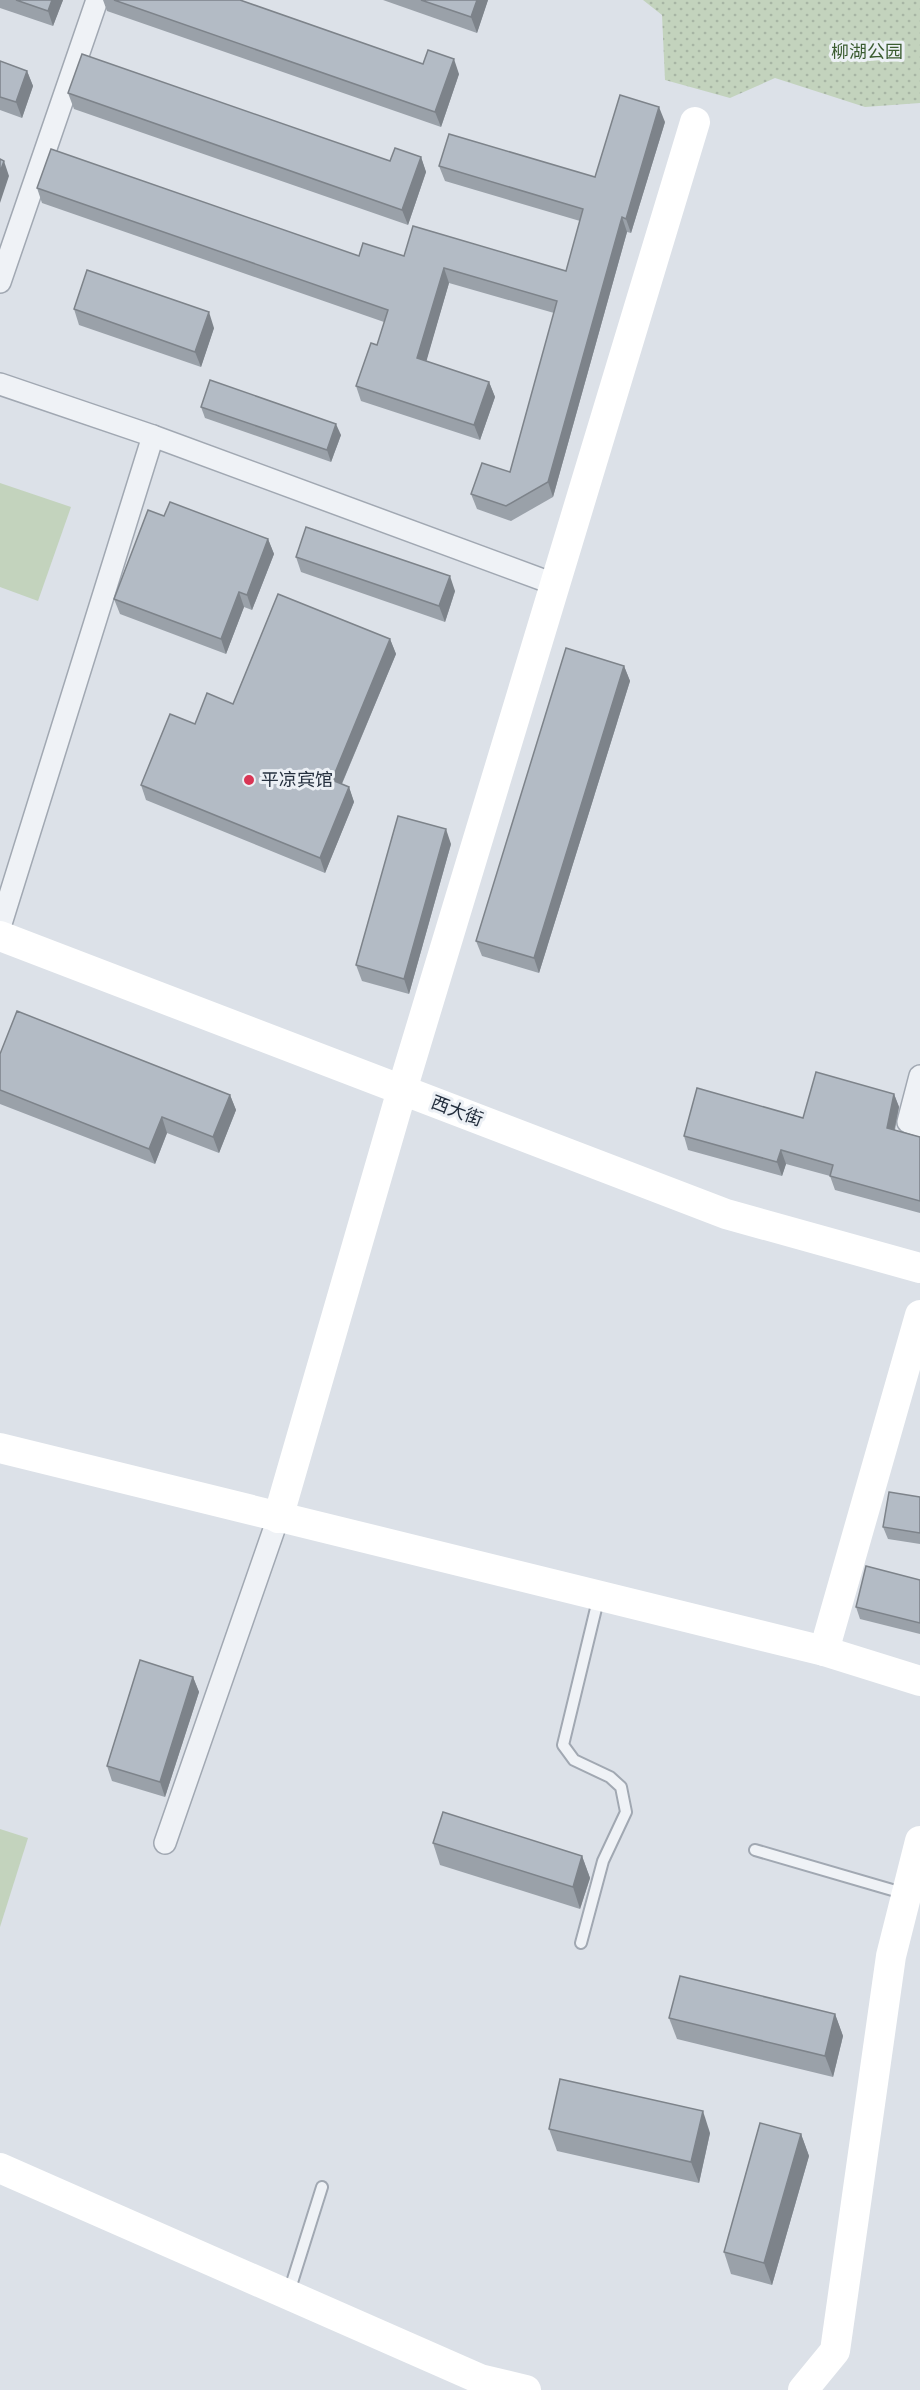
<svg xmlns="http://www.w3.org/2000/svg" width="920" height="2390" font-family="'DM Sans','Noto Sans SC',sans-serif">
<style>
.grass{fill:url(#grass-dots)}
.pitch{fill:#c3d3bd}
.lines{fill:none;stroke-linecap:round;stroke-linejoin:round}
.lane-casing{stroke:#a1a8b2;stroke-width:14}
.street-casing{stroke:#a1a8b2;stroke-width:24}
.lane{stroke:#eff2f6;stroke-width:10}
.street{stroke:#eff2f6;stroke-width:21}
.secondary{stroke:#fff;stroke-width:30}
.wall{fill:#9aa1a9}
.shaded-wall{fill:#7d838a}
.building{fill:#b3bbc5;stroke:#7d838a;stroke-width:1.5}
.poi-dot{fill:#d93555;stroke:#ecf0f5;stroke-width:2}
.labels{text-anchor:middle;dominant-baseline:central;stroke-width:6;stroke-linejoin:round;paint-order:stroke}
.park-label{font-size:18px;fill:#3b5c31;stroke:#ecf0f5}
.poi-label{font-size:18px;fill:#25303f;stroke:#ecf0f5;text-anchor:start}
.street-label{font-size:18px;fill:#25303f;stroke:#ecf0f5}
</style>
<defs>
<pattern id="grass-dots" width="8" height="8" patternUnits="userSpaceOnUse" patternTransform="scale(1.5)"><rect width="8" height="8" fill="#c3d3bd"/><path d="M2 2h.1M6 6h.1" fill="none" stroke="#a7b5a4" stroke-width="1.8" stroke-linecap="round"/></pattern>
</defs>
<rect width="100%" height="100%" fill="#dce1e8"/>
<polygon class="grass" points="643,0 920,0 920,103 865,107 775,78 730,98 665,80 662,15"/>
<g class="pitch">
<polygon points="0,483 71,507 38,601 0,587"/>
<polygon points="0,1829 28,1838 0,1927"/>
</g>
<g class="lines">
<defs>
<g id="lane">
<polyline points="755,1850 906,1894"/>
<polyline points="581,1943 603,1861 626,1812 621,1787 610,1777 574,1760 563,1745 599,1596"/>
<polyline points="289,2292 322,2187"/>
</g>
<g id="street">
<polyline points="0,282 97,0"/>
<polyline points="0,384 153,436 554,584"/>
<polyline points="0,927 153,436"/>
<polyline points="920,1076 908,1122 920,1126"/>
<polyline points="165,1843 278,1518"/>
</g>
</defs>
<use href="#lane" class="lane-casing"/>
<use href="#street" class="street-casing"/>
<use href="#lane" class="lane"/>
<use href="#street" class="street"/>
<g class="secondary">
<polyline points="0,936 726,1214 920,1268"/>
<polyline points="0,1448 824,1651 920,1681"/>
<polyline points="278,1518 402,1090 695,122"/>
<polyline points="824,1651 920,1315"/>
<polyline points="0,2168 480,2379 526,2390"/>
<polyline points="803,2390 835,2351 891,1956 920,1841"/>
</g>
</g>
<g class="wall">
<polygon points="0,0 63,0 53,26 0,8"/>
<polygon points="103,0 240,0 423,64 459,74 441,127 107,11"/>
<polygon points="383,0 488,0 477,33"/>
<polygon points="0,61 27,71 33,86 22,118 0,110"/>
<polygon points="68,93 390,161 421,157 426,172 408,225 74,109"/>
<polygon points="665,122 631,233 627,232 553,497 511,521 477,509 471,494 510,472 554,313 449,283 426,361 489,382 495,397 480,440 361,401 356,386 377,345 384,322 42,203 37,188 359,256 404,256 566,271 580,221 445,181 439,166 595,177"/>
<polygon points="74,309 214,328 201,367 79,325"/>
<polygon points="201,407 341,435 331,462 205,418"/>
<polygon points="164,516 268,539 274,554 252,610 244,607 226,654 120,614 114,599"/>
<polygon points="296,557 455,591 445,622 301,572"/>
<polygon points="390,639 396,654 342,784 349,787 354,802 325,873 146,800 141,785 195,724 233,704"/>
<polygon points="624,666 630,681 539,973 482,956 476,941"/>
<polygon points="451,844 409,994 362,981 356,965"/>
<polygon points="0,1054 230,1095 236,1110 219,1153 167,1133 155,1164 0,1104"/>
<polygon points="894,1094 899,1107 895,1130 920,1137 920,1213 835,1190 830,1176 786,1164 782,1176 688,1150 684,1136 803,1118"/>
<polygon points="920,1497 920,1544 888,1539 883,1527"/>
<polygon points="920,1580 920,1634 860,1619 856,1607"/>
<polygon points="193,1677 199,1692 165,1797 112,1781 107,1766"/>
<polygon points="433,1843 582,1856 590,1878 580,1909 440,1865"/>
<polygon points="835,2014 843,2036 833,2077 677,2039 669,2018"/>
<polygon points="549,2129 710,2133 699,2183 557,2151"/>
<polygon points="801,2134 809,2156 772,2285 731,2274 724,2252"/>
</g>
<g class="shaded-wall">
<polygon points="52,0 63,0 53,26 48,11"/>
<polygon points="477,0 488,0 477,33 471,17"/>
<polygon points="454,59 459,74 441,127 435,112"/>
<polygon points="27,71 33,86 22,118 16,102"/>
<polygon points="659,107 665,122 631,233 626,219"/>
<polygon points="421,157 426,172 408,225 402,210"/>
<polygon points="4,161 9,176 0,203 0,172"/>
<polygon points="622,217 627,232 553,497 548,482"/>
<polygon points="444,268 449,283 423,373 417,358"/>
<polygon points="209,312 214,328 201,367 195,352"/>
<polygon points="489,382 495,397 480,440 474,425"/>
<polygon points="336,424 341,435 331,462 327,450"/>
<polygon points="268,539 274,554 252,610 247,595"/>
<polygon points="450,576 455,591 445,622 439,606"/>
<polygon points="239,592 244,607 226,654 221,639"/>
<polygon points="390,639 396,654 337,795 332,780"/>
<polygon points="624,666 630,681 539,973 534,958"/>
<polygon points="349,787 354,802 325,873 320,858"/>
<polygon points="446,829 451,844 409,994 404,979"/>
<polygon points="894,1094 899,1107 892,1141 887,1128"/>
<polygon points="230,1095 236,1110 219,1153 213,1137"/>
<polygon points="162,1117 167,1133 155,1164 149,1149"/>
<polygon points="781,1150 786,1164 782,1176 777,1162"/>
<polygon points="193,1677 199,1692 165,1797 160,1782"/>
<polygon points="582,1856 590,1878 580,1909 573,1887"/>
<polygon points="835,2014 843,2036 833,2077 825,2056"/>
<polygon points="703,2111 710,2133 699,2183 691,2162"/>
<polygon points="801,2134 809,2156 772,2285 764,2263"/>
</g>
<g class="building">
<polygon points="16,0 52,0 48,11"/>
<polygon points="114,0 240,0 423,64 428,50 454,59 435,112"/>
<polygon points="421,0 477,0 471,17"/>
<polygon points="82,54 390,161 395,148 421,157 402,210 68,93"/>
<polygon points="0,61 27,71 16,102 0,97"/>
<polygon points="620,95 659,107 626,219 622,217 548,482 506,506 471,494 482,463 510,472 557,301 444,268 417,358 489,382 474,425 356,386 371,343 377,345 388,310 37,188 51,149 359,256 363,243 404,256 413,226 566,271 583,209 439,166 449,134 595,177"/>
<polygon points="0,159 4,161 0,172"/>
<polygon points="87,270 209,312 195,352 74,309"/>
<polygon points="210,380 336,424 327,450 201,407"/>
<polygon points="170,502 268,539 247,595 239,592 221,639 114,599 148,510 164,516"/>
<polygon points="306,527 450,576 439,606 296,557"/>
<polygon points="278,594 390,639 332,780 349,787 320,858 141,785 170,714 195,724 207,693 233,704"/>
<polygon points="566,648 624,666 534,958 476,941"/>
<polygon points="398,816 446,829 404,979 356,965"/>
<polygon points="17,1011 230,1095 213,1137 162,1117 149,1149 0,1090 0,1054"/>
<polygon points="816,1072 894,1094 887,1128 920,1137 920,1201 830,1176 833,1165 781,1150 777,1162 684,1136 697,1088 803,1118"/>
<polygon points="889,1492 920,1497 920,1533 883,1527"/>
<polygon points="866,1566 920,1580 920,1623 856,1607"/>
<polygon points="140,1660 193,1677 160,1782 107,1766"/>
<polygon points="443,1812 582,1856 573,1887 433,1843"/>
<polygon points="680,1976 835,2014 825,2056 669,2018"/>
<polygon points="560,2079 703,2111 691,2162 549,2129"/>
<polygon points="760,2123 801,2134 764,2263 724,2252"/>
</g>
<circle class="poi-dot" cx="249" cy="780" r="6"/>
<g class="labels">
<g class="park-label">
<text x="867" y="52">柳湖公园</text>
</g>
<g class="poi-label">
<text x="261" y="780">平凉宾馆</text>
</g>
<g class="street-label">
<text transform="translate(457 1111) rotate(21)">西大街</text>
</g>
</g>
</svg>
